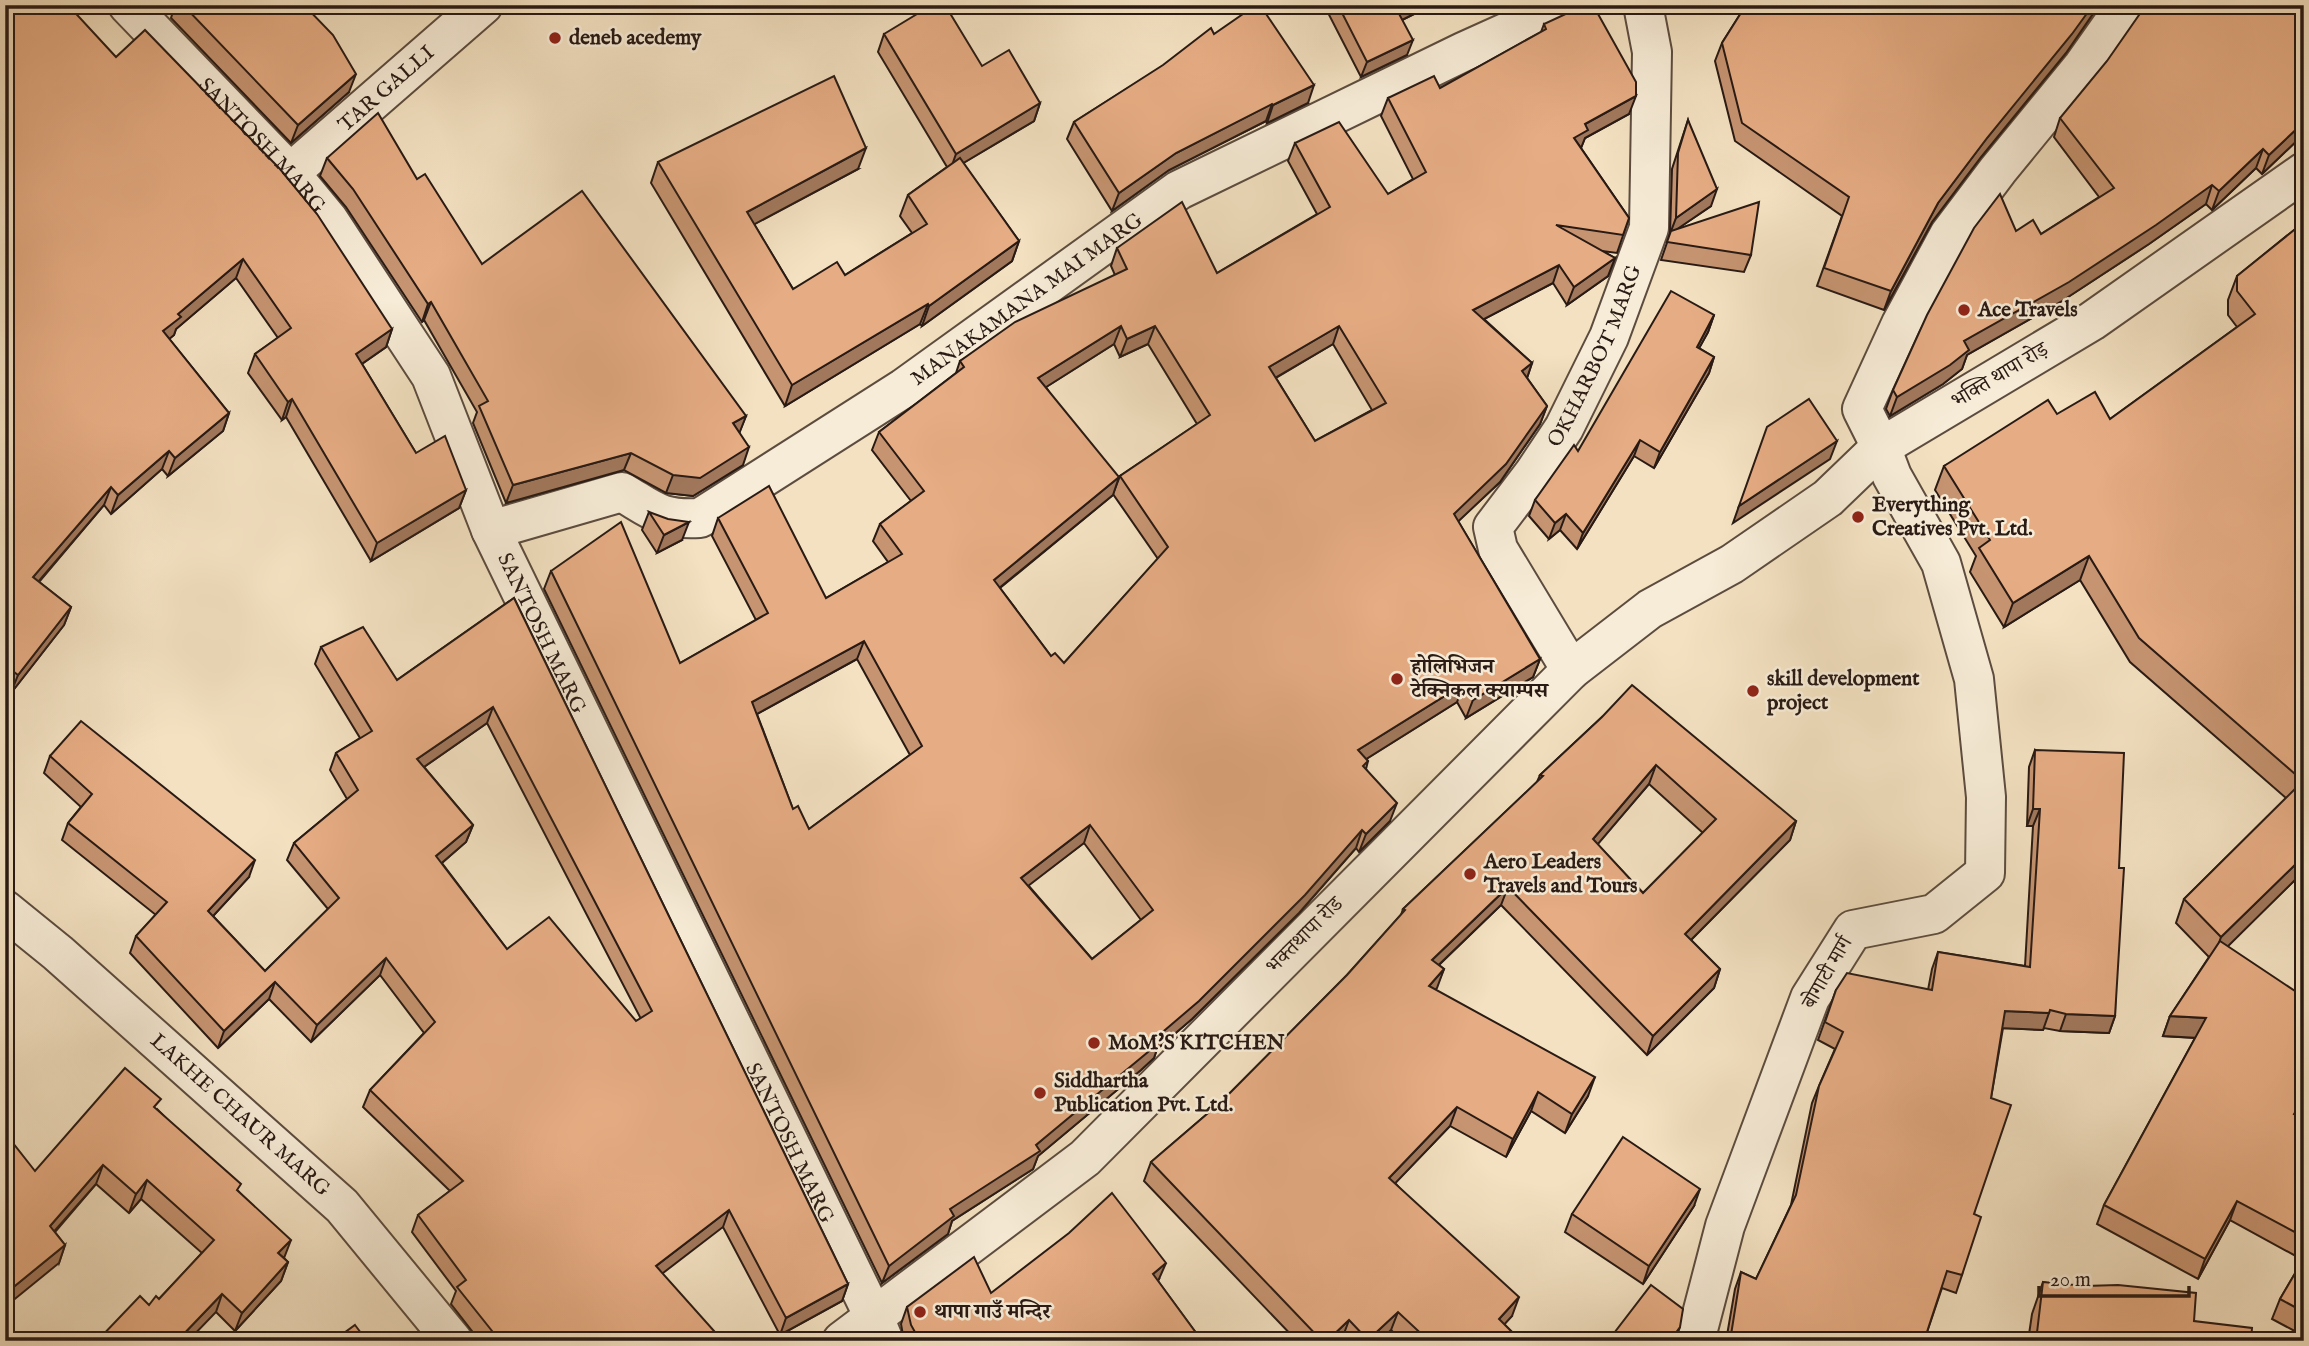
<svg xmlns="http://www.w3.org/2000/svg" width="2309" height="1346" font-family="'IM FELL English','Noto Serif Devanagari',serif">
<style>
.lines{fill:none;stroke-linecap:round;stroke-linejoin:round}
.minor-casing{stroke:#5c4c3f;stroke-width:42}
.minor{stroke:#f7ecd7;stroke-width:38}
.wall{fill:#c69471;stroke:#291a14;stroke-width:2;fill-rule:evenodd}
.shaded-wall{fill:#a1785c;stroke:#291a14;stroke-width:2}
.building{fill:#e6ac83;stroke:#291a14;stroke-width:2;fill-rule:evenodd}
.poi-dot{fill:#8f2418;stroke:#f7ecd7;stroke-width:2.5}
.labels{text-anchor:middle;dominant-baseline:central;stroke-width:5;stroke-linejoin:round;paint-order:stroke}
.poi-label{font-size:21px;font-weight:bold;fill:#291a14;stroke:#f7ecd7;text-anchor:start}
.street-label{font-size:21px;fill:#291a14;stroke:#f7ecd7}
</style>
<rect width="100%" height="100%" fill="#f3e1c1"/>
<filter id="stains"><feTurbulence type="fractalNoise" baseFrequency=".00286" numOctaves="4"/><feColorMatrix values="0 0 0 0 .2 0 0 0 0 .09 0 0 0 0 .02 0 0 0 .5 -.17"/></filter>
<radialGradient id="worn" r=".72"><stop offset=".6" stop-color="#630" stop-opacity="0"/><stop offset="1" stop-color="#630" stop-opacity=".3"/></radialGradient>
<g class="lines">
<defs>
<g id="minor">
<path id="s1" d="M128 5 290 173 328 219 431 376 491 530 874 1317 883 1339"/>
<path id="s2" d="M290 173 483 5"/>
<path id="s3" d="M491 530 622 492C654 511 660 520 700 518L904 388 1179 190 1463 52 1567 5"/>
<path id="s4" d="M1571 670 1498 549 1493 527 1534 473 1564 428 1609 337 1649 228 1652 52 1643 5"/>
<path id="s5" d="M5 910 58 953 342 1206 453 1341"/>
<polyline points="842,1341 1085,1158 1571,670 1650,609 1732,564 1828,498 1881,447 2092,321 2304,172"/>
<polyline points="1695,1341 1725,1226 1810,998 1853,930 1934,914 1985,873 1986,797 1974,679 1941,563 1892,476 1881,447 1862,409 1901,324 1949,235 1998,170 2083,66 2126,5"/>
</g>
</defs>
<use href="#minor" class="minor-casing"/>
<use href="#minor" class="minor"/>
</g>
<g class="wall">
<polygon points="5,5 116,57 392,329 386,347 362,364 416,453 466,490 459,508 371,561 286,417 282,420 248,373 255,354 278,338 236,278 176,329 174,335 169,339 229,413 223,431 168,476 162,469 111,514 104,505 39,582 71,607 64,625 11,693 5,688"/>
<polygon points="175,5 304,5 349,92 291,143 171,18"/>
<polygon points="1324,5 1432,5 1402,20 1407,55 1361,77"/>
<polygon points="1746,5 2099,5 2066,53 1981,157 1932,222 1884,310 1817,286 1842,216 1735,141 1715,61 1722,43"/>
<path d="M1544 24 1629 114 1585 138 1581 148 1629 218 1617 253 1602 251 1615 258 1608 276 1567 305 1553 283 1484 319 1532 363 1527 378 1547 406 1540 424 1500 482 1458 521 1540 659 1533 677 1466 718 1457 702 1366 759 1368 761 1366 769 1390 821 1359 852 1356 848 1299 913 1192 1019 1157 1049 1154 1058 1141 1070 1038 1156 1033 1169 952 1221 948 1234 882 1283 544 589 551 571 680 663 756 620 712 536 718 518 826 598 888 562 873 541 880 524 911 501 872 450 879 432 956 373 960 361 1115 275 1111 266 1117 248 1217 273 1317 214 1288 161 1295 143 1388 194 1413 179 1381 116 1388 98 1440 88 1541 32ZM1114 344 1120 357 1148 344 1197 424 1120 476 1113 494 1158 559 1064 663 1051 656 1000 588 1113 495 1046 387ZM1333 344 1372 410 1315 441 1276 378ZM857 659 910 755 809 829 793 809 757 714ZM1084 843 1141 920 1092 959 1028 885Z"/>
<polygon points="884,34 982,66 1040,103 1034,121 963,163 1019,241 1012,261 922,326 920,324 785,406 651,183 658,162 858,169 754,224 793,289 845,275 912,233 900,216 908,195 947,167 878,52"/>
<polygon points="1214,34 1308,103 1267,123 1266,121 1169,170 1112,211 1067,139 1074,122"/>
<polygon points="2060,118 2304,134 2262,174 2256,168 2212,210 2206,204 2149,244 2062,301 1967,355 1962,369 1943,384 1890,416 1886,409 1893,390 2016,231 2041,234 2099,197 2054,137"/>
<polygon points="1688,120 1711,206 1677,229 1751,255 1744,272 1661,260 1670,234 1672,169"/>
<polygon points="327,158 417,179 482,264 746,416 739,433 743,465 693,496 666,493 624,470 506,503 473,423 477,412 424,320 422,322 346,207 320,176"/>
<polygon points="2304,222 2304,871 2227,946 2298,1116 2304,1119 2304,1336 2272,1319 2280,1299 2303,1260 2230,1220 2198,1279 2097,1224 2104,1205 2195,1038 2163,1036 2170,1016 2209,957 2176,923 2184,899 2286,798 2130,662 2080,580 2004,627 1970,572 1976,556 1935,490 1944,466 2057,414 2110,419 2237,327 2228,315 2228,300 2237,276"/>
<polygon points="1714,315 1708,332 1699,348 1714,357 1709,373 1654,468 1634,456 1577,549 1560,530 1549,539 1529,516 1535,500 1578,451"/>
<polygon points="649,512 682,540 657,553 642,530"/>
<path d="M514 598 848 1284 842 1301 780 1335 723 1227 479 1340 451 1304 456 1291 412 1232 418 1215 450 1191 363 1107 370 1090 424 1033 380 975 311 1042 269 999 218 1048 130 953 136 936 156 915 62 840 68 823 81 807 44 773 50 756 249 877 213 916 265 971 328 909 287 860 294 843 347 799 330 770 336 753 360 738 315 664 321 647 397 680ZM487 723 641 1019 636 1021 507 949 442 863 466 842 473 825 424 767Z"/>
<path d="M1602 717 1796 821 1790 840 1691 940 1720 969 1714 988 1647 1055 1501 905 1439 965 1444 969 1435 990 1588 1096 1565 1133 1531 1111 1506 1157 1450 1126 1395 1183 1512 1316 1504 1324 1521 1341H1402L1391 1330 1380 1341H1344L1342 1339 1340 1341H1297L1144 1181 1151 1162 1221 1102 1347 975 1401 915 1403 909 1537 782 1540 775ZM1649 784 1703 833 1643 893 1597 844Z"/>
<polygon points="2035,750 2119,868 2115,1016 2109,1033 2060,1031 2044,1028 2043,1030 2003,1028 1991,1098 1974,1214 1962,1275 1956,1293 1942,1288 1924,1341 1726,1341 1735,1289 1741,1272 1756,1279 1791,1205 1812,1103 1819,1086 1835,1049 1818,1040 1836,990 1928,990 1932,969 1938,952 2025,966 2033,826 2027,826 2029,767"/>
<polygon points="157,1109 239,1192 284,1258 288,1262 281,1281 235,1331 216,1312 149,1305 159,1299 202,1253 141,1199 129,1213 96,1184 55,1232 65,1245 59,1263 35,1171"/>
<polygon points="1694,1206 1643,1284 1565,1232 1572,1214"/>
<polygon points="1159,1279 1158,1281 1202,1341 904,1341 901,1324 907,1307 991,1293"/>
<polygon points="2043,1282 2194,1321 2251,1341 2028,1341 2032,1314"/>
</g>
<g class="shaded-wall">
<polygon points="1408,5 1432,5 1392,25 1397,10"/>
<polygon points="2093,5 2099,5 2066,53 1981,157 1932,222 1884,310 1891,291 1938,203 1987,138"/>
<polygon points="1413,40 1407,55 1361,77 1367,62"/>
<polygon points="356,74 349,92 291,143 298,125"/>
<polygon points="1314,85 1308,103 1267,123 1273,105"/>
<polygon points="1636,96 1629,114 1585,138 1581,148 1574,138 1585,124"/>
<polygon points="1040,103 1034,121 950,171 956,154"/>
<polygon points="1272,104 1266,121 1169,170 1112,211 1119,193 1176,153"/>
<polygon points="2304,122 2304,134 2262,174 2269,155"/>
<polygon points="866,148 858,169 740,232 747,212"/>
<polygon points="2263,149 2256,168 2212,210 2219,191"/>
<polygon points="2212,185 2206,204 2149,244 2062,301 1967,355 1962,369 1943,384 1890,416 1897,397 1964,341"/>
<polygon points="1717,189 1711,206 1670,234 1676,218"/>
<polygon points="1019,241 1012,261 922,326 929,306"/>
<polygon points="1615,258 1608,276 1567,305 1574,287"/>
<polygon points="243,259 236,278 176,329 174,335 156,350 163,331 178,314"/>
<polygon points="1559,265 1553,283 1467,328 1473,310"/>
<polygon points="431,302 424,320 422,322 428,304"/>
<polygon points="928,304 920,324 785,406 792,385"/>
<polygon points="1714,315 1708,332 1691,363 1697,347"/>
<polygon points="1121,326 1114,344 1032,396 1038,378"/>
<polygon points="1155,326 1148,344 1120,357 1127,339"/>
<polygon points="1339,326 1333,344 1263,385 1269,367"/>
<polygon points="392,329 386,347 350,372 356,354"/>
<polygon points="1714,357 1709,373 1654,468 1660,452"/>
<polygon points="1532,363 1526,381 1522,371"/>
<polygon points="292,399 286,417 282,420 288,402"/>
<polygon points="1547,406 1540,424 1500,482 1447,532 1454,514"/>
<polygon points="229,413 223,431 168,476 175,458"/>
<polygon points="746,416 739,434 733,423"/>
<polygon points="1640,440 1634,456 1577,549 1583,533"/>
<polygon points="1837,441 1830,459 1733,523 1739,506"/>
<polygon points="749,447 743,465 693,496 666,493 673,475"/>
<polygon points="169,451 162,469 111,514 118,495"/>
<polygon points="631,453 624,470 506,503 513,485"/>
<polygon points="1119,477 1113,495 987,598 994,580"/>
<polygon points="111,487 104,505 26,596 33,577"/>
<polygon points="466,490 459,508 371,561 377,543"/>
<polygon points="1566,514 1560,530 1549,539 1555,523"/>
<polygon points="689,522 682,540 657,553 664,535"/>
<polygon points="2089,556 2080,580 2004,627 2013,603"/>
<polygon points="71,607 64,625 11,693 18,675"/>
<polygon points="864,641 857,659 746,720 752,702"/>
<polygon points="1540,659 1533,677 1466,718 1473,700"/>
<polygon points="1464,684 1457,702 1352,768 1358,750"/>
<polygon points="493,707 487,723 411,776 417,759"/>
<polygon points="1656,765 1649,784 1586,858 1593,839"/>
<polygon points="1397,803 1390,821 1359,852 1366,834"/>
<polygon points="2033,809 2040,809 2033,826 2027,826"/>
<polygon points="1796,821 1790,840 1678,953 1685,934"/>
<polygon points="473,825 466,842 430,873 436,856"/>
<polygon points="1090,825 1084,843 1015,896 1021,878"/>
<polygon points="1362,830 1356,848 1299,913 1192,1019 1157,1049 1154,1058 1141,1070 1038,1156 1033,1169 952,1221 948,1234 882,1283 889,1266 950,1209 1036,1145 1158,1036"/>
<polygon points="2304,856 2304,871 2213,961 2221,937"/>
<polygon points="255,860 249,877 202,928 208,911"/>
<polygon points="1508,887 1501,905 1425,978 1432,960"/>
<polygon points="386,958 380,975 311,1042 317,1025"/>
<polygon points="1444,969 1437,988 1422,1005 1429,986"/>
<polygon points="1720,969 1714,988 1647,1055 1653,1036"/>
<polygon points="275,982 269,999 218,1048 224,1031"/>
<polygon points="2005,1011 2049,1013 2043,1030 1999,1028"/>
<polygon points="2066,1014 2115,1016 2109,1033 2060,1031"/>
<polygon points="2170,1016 2206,1018 2199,1038 2163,1036"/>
<polygon points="1595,1077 1588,1096 1565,1133 1572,1114"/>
<polygon points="1538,1092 1531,1111 1506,1157 1513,1139"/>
<polygon points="2304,1099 2304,1107 2287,1133 2294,1114"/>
<polygon points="1457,1107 1450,1126 1382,1197 1389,1178"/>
<polygon points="103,1165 96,1184 43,1244 50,1226"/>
<polygon points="147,1180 141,1199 129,1213 136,1194"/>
<polygon points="1700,1189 1694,1206 1643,1284 1649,1266"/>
<polygon points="2237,1201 2230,1220 2198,1279 2205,1259"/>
<polygon points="729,1210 723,1227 650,1283 656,1266"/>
<polygon points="291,1240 284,1258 278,1253"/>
<polygon points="65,1245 59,1263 5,1307 5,1294"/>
<polygon points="288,1262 281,1281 235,1331 242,1313"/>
<polygon points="1166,1263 1159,1279 1147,1291 1153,1274"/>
<polygon points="848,1284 842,1301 780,1335 786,1318"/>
<polygon points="222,1294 216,1312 188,1341 177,1341"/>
<polygon points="1519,1297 1512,1316 1492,1338 1499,1319"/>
<polygon points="1398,1312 1391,1330 1380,1341 1367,1341"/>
<polygon points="1349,1320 1342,1339 1340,1341 1327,1341"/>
<polygon points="1680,1327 1675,1341 1670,1341"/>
</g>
<g class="building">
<polygon points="5,5 68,5 116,57 145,30 280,169 317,214 392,329 356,354 416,453 445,436 466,490 377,543 292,399 288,402 255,354 291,328 243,259 178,314 181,317 163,331 229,413 175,458 169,451 118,495 111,487 33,577 71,607 18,675 5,665"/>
<polygon points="183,5 304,5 333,35 356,74 298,125"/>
<polygon points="932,5 945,5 982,66 1009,50 1040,103 956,154 884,34"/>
<polygon points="1256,5 1260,5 1314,85 1273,105 1272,104 1176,153 1119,193 1074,122 1163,65 1211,28 1214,34"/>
<polygon points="1338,5 1408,5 1397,10 1413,40 1367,62"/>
<path d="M1585 5H1593L1636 82V96L1585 124 1588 130 1574 138 1629 218 1623 235 1556 225 1615 258 1574 287 1559 265 1473 310 1532 363 1522 371 1547 406 1506 464 1454 514 1540 659 1473 700 1464 684 1358 750 1368 761 1363 766 1397 803 1366 834 1362 830 1305 895 1199 1001 1158 1036 1160 1040 1148 1052 1036 1145 1040 1151 950 1209 954 1216 889 1266 551 571 621 522 680 663 768 613 718 518 769 486 826 598 902 554 880 524 924 491 879 432 964 367 960 361 1015 322 1127 269 1117 248 1182 202 1217 273 1330 207 1295 143 1339 122 1388 194 1426 172 1388 98 1434 76 1440 88 1546 29 1544 24ZM1121 326 1127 339 1155 326 1210 415 1120 476 1168 547 1064 663 1055 653 1051 656 994 580 1119 477 1038 378ZM1339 326 1386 403 1315 441 1269 367ZM864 641 922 746 809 829 798 806 793 809 752 702ZM1090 825 1153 910 1092 959 1021 878Z"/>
<polygon points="1746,5 2093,5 2072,34 1987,138 1938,203 1891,291 1824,268 1849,197 1742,123 1722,43"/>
<polygon points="2146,5 2304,5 2304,122 2269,155 2263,149 2219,191 2212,185 2156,225 2069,282 1964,341 1969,350 1950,365 1897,397 1893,390 1927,315 1974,228 2000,194 2016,231 2033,220 2041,234 2114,188 2060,118 2107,61"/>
<polygon points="834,76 866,148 747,212 793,289 837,262 845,275 927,224 908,195 960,158 1019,241 929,306 928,304 792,385 658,162"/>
<polygon points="378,113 417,179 425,174 482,264 582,191 746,416 733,423 749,447 700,478 673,475 631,453 513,485 479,406 488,401 431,302 428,304 353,189 327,158"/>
<polygon points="1688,120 1717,189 1676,218 1678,153"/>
<polygon points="1759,202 1751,255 1667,242 1671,231"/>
<polygon points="2304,222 2304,856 2221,937 2184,899 2303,781 2139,638 2089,556 2013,603 1979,548 1990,540 1944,466 2048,400 2057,414 2095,392 2110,419 2255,314 2237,291 2237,276"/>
<polygon points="1671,291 1714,315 1697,347 1714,357 1660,452 1640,440 1583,533 1566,514 1555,523 1535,500 1574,445 1578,451"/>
<polygon points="1809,399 1837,441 1739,506 1767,427"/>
<polygon points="649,512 668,519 689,522 664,535"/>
<path d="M514 598 848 1284 786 1318 729 1210 656 1266 723 1341H477L492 1331 457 1287 466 1280 418 1215 463 1181 370 1090 435 1022 386 958 317 1025 275 982 224 1031 136 936 167 902 68 823 92 794 50 756 81 721 255 860 208 911 265 971 339 898 294 843 358 790 336 753 372 731 321 647 363 627 397 680ZM493 707 652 1011 636 1021 549 917 507 949 436 856 473 825 417 759Z"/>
<path d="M1632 685 1796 821 1685 934 1720 969 1653 1036 1508 887 1432 960 1444 969 1429 986 1595 1077 1572 1114 1538 1092 1513 1139 1457 1107 1389 1178 1519 1297 1499 1319 1521 1341H1429L1398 1312 1368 1340 1349 1320 1327 1341H1322L1151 1162 1221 1102 1347 975 1405 910 1403 909 1543 776 1540 775 1602 717ZM1656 765 1716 819 1643 893 1593 839Z"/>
<polygon points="2035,750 2124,753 2119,868 2124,868 2115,1016 2066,1014 2050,1010 2049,1013 2005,1011 1991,1098 2011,1105 1974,1214 1981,1217 1962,1275 1947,1271 1924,1341 1730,1341 1741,1272 1756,1279 1796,1195 1819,1086 1843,1032 1825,1022 1836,990 1847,973 1932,990 1938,952 2030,967 2040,809 2033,809"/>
<polygon points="2220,941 2304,997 2304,1099 2294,1114 2304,1119 2304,1237 2237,1201 2205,1259 2104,1205 2206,1018 2170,1016"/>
<polygon points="125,1068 161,1099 154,1107 241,1184 237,1190 291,1240 278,1253 288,1262 242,1313 222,1294 177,1341 97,1341 140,1296 149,1305 156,1296 159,1299 214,1240 147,1180 136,1194 103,1165 50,1226 65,1245 5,1294 5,1133 35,1171"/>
<polygon points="1623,1137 1700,1189 1649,1266 1572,1214"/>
<polygon points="1112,1193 1166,1263 1153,1274 1202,1341 920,1341 911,1325 907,1307 974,1257 991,1293 1069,1233"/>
<polygon points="2304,1258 2304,1312 2280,1299"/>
<polygon points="2043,1282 2085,1286 2118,1285 2196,1293 2194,1321 2252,1328 2251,1341 2036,1341"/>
<polygon points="1651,1285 1683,1309 1680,1327 1670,1341 1608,1341"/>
<polygon points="355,1325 367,1341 333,1341"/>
</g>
<g class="poi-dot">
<circle cx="555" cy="38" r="7"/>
<circle cx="1964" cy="310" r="7"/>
<circle cx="1858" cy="517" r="7"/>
<circle cx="1397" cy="679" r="7"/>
<circle cx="1753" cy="691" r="7"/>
<circle cx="1470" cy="874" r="7"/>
<circle cx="1094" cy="1043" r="7"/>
<circle cx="1040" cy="1093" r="7"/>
<circle cx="920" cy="1312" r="7"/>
</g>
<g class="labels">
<g class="poi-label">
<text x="569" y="38">deneb acedemy</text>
<text x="1978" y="310">Ace Travels</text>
<text x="1872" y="505">Everything<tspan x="1872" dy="24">Creatives Pvt. Ltd.</tspan></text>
<text x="1411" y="667">होलिभिजन<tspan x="1411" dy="24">टेक्निकल क्याम्पस</tspan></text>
<text x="1767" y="679">skill development<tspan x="1767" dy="24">project</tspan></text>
<text x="1484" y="862">Aero Leaders<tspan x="1484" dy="24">Travels and Tours</tspan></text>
<text x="1108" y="1043">MoM'S KITCHEN</text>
<text x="1054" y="1081">Siddhartha<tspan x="1054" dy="24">Publication Pvt. Ltd.</tspan></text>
<text x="934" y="1312">थापा गाउँ मन्दिर</text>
</g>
<g class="street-label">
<text stroke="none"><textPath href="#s2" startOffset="128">TAR GALLI</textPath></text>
<text stroke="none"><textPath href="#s1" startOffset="194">SANTOSH MARG</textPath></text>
<text stroke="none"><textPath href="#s3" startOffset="614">MANAKAMANA MAI MARG</textPath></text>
<text stroke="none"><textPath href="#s4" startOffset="364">OKHARBOT MARG</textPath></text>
<text transform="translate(2000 376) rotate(-31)">भक्ति थापा रोड़</text>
<text stroke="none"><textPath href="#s1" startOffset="761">SANTOSH MARG</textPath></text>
<text transform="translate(1305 936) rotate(-45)">भक्तथापा रोड</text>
<text transform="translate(1828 973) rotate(-60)">बोगाटी मार्ग</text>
<text stroke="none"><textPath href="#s5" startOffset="312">LAKHE CHAUR MARG</textPath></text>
<text stroke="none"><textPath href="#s1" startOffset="1328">SANTOSH MARG</textPath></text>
</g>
</g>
<rect width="2309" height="1346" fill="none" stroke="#f3e1c1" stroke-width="28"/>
<rect x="7" y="7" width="2295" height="1332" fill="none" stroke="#291a14" stroke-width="3.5"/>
<rect x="14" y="14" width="2281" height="1318" fill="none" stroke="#291a14" stroke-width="2"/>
<path d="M2039 1286v10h150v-10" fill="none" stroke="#291a14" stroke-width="3.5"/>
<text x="2050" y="1286" font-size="21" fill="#291a14" stroke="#f7ecd7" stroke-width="5" paint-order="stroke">20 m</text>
<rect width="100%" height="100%" filter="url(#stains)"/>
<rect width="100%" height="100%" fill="url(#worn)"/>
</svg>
